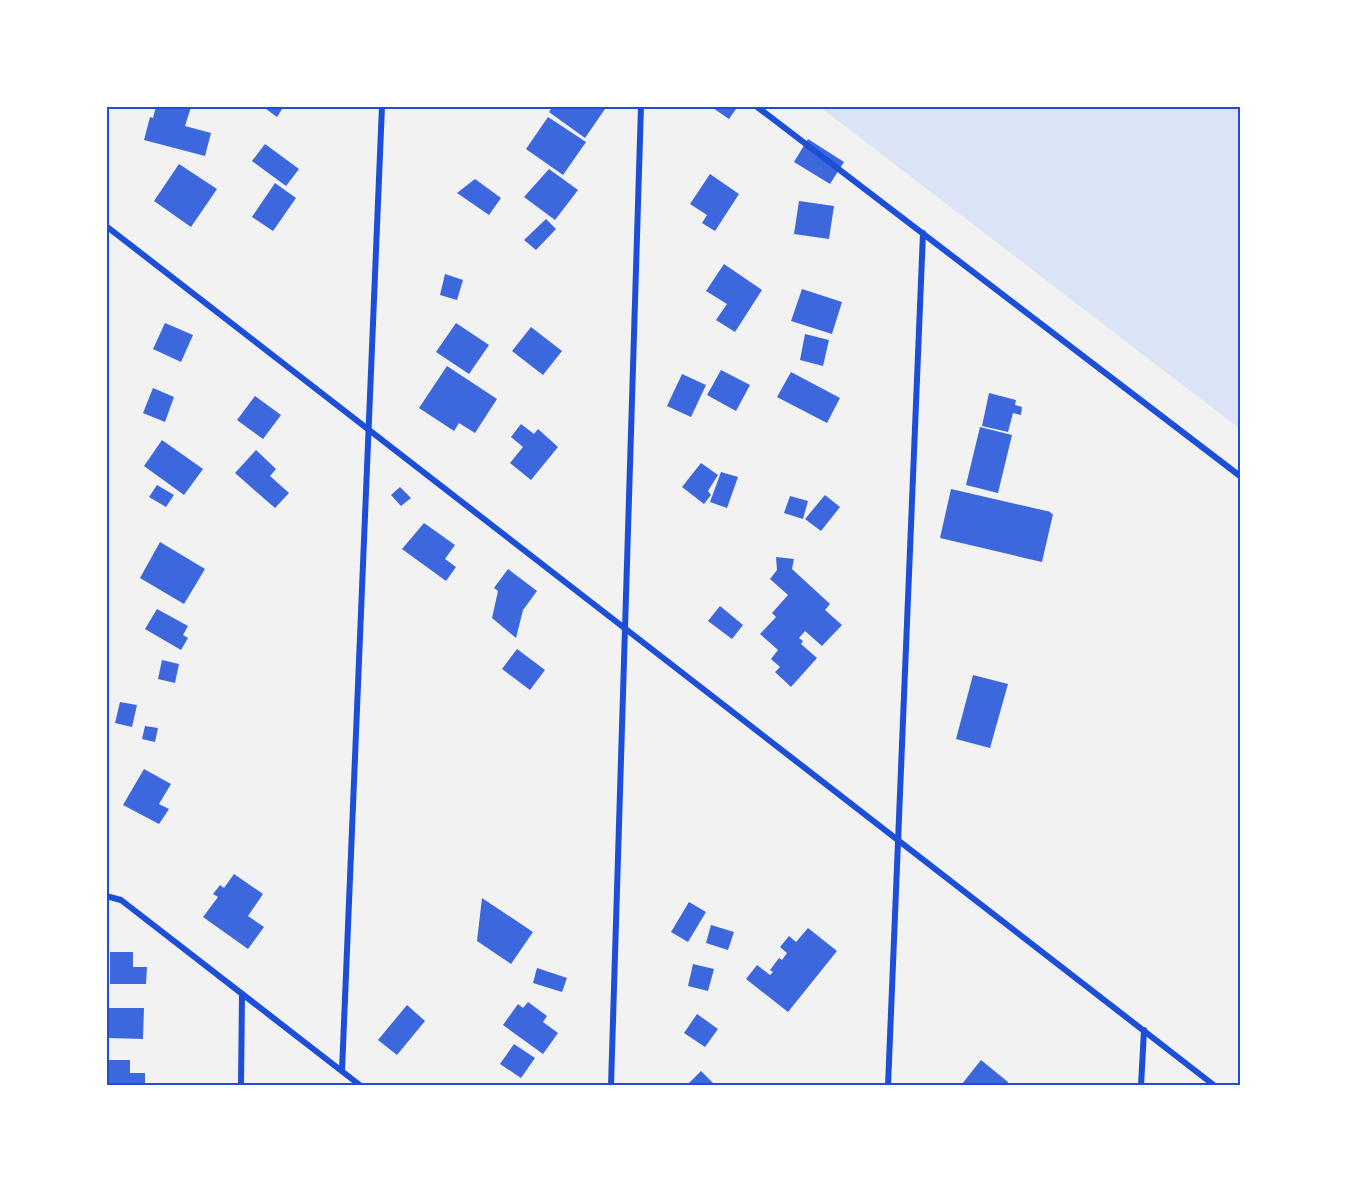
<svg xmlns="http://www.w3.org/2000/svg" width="1347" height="1192" font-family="'IBM Plex Sans',sans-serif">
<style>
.green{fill:#dbe4f7}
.building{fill:#3d67dc}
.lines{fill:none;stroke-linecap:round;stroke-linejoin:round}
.minor{stroke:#1d4ed8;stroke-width:6}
.neatline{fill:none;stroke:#1d4ed8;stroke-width:2}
</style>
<rect width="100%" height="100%" fill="#f2f2f2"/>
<polygon class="green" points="820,107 1240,107 1240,429"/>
<g class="building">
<polygon points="156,106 191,107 185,126 211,133 205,156 144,140 150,117 153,118"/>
<polygon points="262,106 284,106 277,117"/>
<polygon points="553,106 607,106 585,138 549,112"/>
<polygon points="710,106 738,106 729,119"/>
<polygon points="548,117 586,142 563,175 526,149"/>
<polygon points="808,139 844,162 830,184 794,162"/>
<polygon points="265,144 299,169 286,186 252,161"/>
<polygon points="179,164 217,189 191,227 154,201"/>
<polygon points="549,169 578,190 555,220 524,197"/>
<polygon points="710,174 739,194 715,231 702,223 707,215 690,204"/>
<polygon points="475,179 501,198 489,215 457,193"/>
<polygon points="275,183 296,198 273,231 252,217"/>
<polygon points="799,201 834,206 829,239 794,234"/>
<polygon points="546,219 556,229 536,250 524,240"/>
<polygon points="724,264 762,290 735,332 716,320 727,304 706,291"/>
<polygon points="445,274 463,280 457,300 440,295"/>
<polygon points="802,289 842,302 832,334 791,321"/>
<polygon points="165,323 193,335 181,362 153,349"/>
<polygon points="456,323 489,345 469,374 436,352"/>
<polygon points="531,327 562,351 543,375 512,351"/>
<polygon points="805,334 829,340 823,366 800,360"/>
<polygon points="447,366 497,399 475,433 459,423 454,431 419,408"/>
<polygon points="721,370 750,385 736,411 707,395"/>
<polygon points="791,372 840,398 827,423 777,397"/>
<polygon points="682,374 706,385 691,417 667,406"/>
<polygon points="153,388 174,397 165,422 143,413"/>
<polygon points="989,393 1016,400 1015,405 1022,407 1021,415 1013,413 1008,432 982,426"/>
<polygon points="255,396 281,415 263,439 237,420"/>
<polygon points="521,424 534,434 538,429 558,447 531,480 510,463 523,447 511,437"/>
<polygon points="980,427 1012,435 998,493 966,485"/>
<polygon points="162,440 203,469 184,495 144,466"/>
<polygon points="256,450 276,469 270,476 289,493 275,508 235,473"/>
<polygon points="701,463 718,475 708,491 711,495 704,504 682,487"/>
<polygon points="721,472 738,477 727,508 710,502"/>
<polygon points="157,485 174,495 166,507 149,497"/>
<polygon points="400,487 411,498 401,506 391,495"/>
<polygon points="951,489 1051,512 1050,513 1053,514 1042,562 940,538"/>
<polygon points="825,495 840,507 821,531 805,519"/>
<polygon points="790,496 808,501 803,519 784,513"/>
<polygon points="424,523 455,545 445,559 456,567 446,581 402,549"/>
<polygon points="160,542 205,569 184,604 140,578"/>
<polygon points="776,557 794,559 792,569 830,604 825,610 842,625 822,646 805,631 799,638 803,641 801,644 817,658 791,687 775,672 780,667 771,659 778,650 760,634 776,617 772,613 788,595 770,579 777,570"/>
<polygon points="508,569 537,591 523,610 516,638 492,618 498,591 494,588"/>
<polygon points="720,606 743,625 732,639 708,621"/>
<polygon points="157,609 188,626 183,635 188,638 181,650 145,629"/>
<polygon points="517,649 545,670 530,690 502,669"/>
<polygon points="162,660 179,664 175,683 158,679"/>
<polygon points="973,675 1008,684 990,748 956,739"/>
<polygon points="120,702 137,705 132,727 115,723"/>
<polygon points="145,726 158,728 155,742 142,739"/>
<polygon points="144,769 171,784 159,804 169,809 159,824 123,805"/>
<polygon points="234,874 263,894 248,916 264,927 248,949 203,917 218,897 213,894 220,885 224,888"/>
<polygon points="482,898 533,932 511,964 477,941"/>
<polygon points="689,902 706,912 688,942 671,932"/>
<polygon points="711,925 734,932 728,950 706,943"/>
<polygon points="808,928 837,951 788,1012 746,979 757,965 770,975 773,972 770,970 779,958 782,960 787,953 780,947 789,936 796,942"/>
<polygon points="110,952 133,952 133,967 147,967 146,984 110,984"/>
<polygon points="693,964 714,969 708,991 688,986"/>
<polygon points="537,968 567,978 562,992 533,983"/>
<polygon points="528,1002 547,1016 543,1022 558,1033 543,1054 503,1025 518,1004 523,1008"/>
<polygon points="407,1005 425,1021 397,1055 378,1040"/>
<polygon points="109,1008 144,1008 143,1039 109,1038"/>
<polygon points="697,1014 718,1029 705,1047 684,1033"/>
<polygon points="514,1044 535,1058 521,1078 500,1064"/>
<polygon points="106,1060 130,1060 130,1073 145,1073 145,1086 106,1086"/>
<polygon points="981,1060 1008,1082 1006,1086 963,1086 962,1084"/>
<polygon points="701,1071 716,1086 686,1086"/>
</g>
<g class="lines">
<g class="minor">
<polyline points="756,106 1240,476"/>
<polyline points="106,226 1215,1086"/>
<polyline points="106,896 121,900 361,1086"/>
<polyline points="342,1071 382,106"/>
<polyline points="241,1086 242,994"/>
<polyline points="611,1086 641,106"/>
<polyline points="888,1086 923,233"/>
<polyline points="1141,1086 1144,1030"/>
</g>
</g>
<rect width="1347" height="1192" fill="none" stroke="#ffffff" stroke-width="216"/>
<rect x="108" y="108" width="1131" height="976" class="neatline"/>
</svg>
